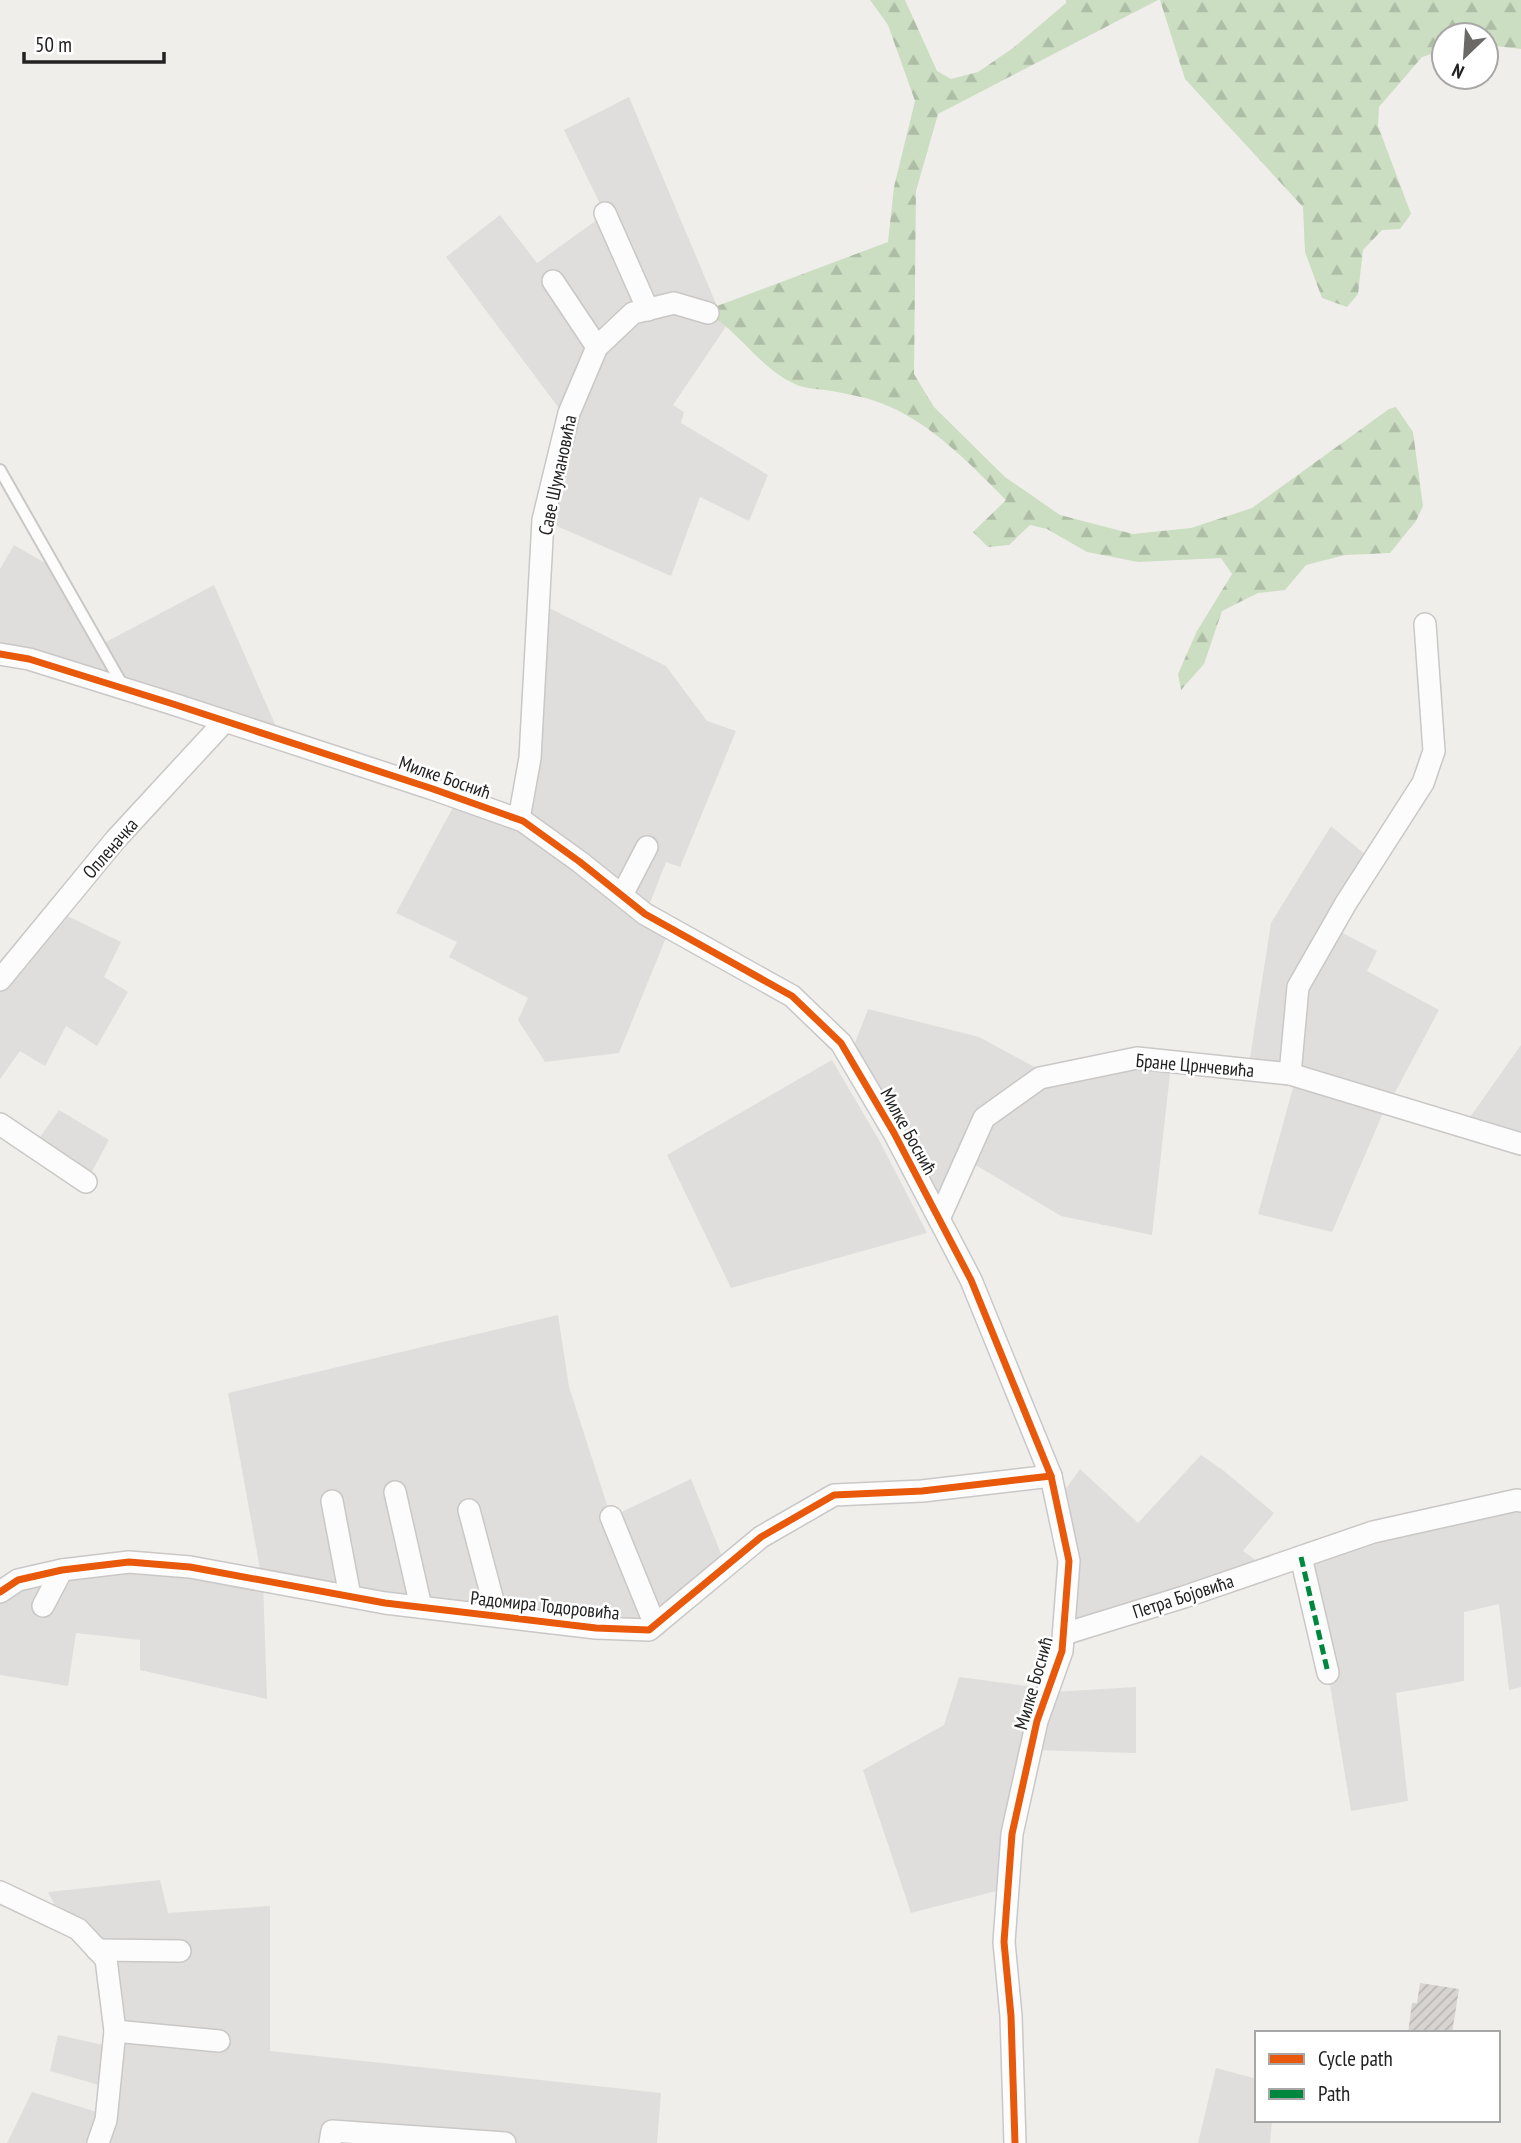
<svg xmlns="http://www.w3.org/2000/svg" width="1521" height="2143" font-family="'PT Sans Narrow',sans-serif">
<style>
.residential{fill:#dfdedc}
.forest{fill:url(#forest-firs)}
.building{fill:url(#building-hatch)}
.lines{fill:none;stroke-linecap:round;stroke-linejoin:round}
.lane-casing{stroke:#c9c8c7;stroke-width:14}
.street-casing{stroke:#c9c8c7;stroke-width:24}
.lane{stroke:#fdfcfc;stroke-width:10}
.street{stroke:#fdfcfc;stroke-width:21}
.quiet{stroke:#00873e;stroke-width:5;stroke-dasharray:10 5;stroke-linecap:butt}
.cycleway-casing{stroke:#fff;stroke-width:11}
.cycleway{stroke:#e8590c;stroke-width:7}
.labels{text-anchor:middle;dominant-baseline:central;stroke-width:5;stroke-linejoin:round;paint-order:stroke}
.street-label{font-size:19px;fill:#222;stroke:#fff}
</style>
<defs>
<pattern id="forest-firs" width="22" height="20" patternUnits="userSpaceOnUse" patternTransform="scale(1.75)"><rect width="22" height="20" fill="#cbdec1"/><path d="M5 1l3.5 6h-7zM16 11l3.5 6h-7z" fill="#aebea6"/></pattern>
<pattern id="building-hatch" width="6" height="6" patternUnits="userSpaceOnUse" patternTransform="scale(1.75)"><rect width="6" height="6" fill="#d7d4d2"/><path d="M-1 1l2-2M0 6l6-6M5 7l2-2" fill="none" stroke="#b8b6b4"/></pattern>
</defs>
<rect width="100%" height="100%" fill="#f0eeeb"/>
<g class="residential">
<polygon points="629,97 717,306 709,313 727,325 673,405 684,412 681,423 768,475 749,521 700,497 671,576 543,520 567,419 446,257 500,215 537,263 605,214 564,130"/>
<polygon points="14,545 59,571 104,643 214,585 282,740 0,654 0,569"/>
<polygon points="539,603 666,666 707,721 736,731 680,867 666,862 646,913 670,928 619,1053 545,1062 518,1020 528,998 449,957 457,942 396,913 458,798 518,819"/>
<polygon points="1331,826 1379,866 1335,929 1377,951 1367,971 1439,1010 1392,1098 1468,1120 1521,1045 1521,1137 1386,1106 1332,1232 1258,1214 1296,1077 1171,1065 1152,1235 1061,1216 969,1161 945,1214 853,1048 868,1009 979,1037 1046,1073 1144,1053 1249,1064 1271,923"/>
<polygon points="57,911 121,942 104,977 128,992 97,1046 66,1026 45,1066 20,1051 0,1079 0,980"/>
<polygon points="832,1060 879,1140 927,1233 731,1288 667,1155"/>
<polygon points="59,1110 109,1140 86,1182 36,1143"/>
<polygon points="558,1315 569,1387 611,1517 691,1479 726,1566 649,1630 263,1581 267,1699 140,1670 140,1640 76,1633 68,1686 0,1675 0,1593 129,1562 262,1580 228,1393"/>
<polygon points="1201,1455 1224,1471 1274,1513 1243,1551 1267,1568 1517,1500 1521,1489 1521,1687 1509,1690 1499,1604 1464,1612 1464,1681 1396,1693 1408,1801 1351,1811 1328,1673 1302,1563 1068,1646 1053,1692 1136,1687 1136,1753 1031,1750 1008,1888 911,1913 863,1770 944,1725 959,1677 1049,1689 1062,1651 1060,1497 1080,1469 1138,1523"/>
<polygon points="160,1880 168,1913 270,1906 270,2051 661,2093 657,2143 7,2143 32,2092 97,2112 99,2085 50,2071 58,2035 108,2046 106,1959 57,1910 48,1892"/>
<polygon points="1216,2068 1257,2079 1257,2120 1272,2120 1270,2143 1198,2143"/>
</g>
<g class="forest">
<path d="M870 0H905L937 71 951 79 978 72 1013 48 1066 3V0H1158L938 114 916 191 914 374 934 407 1005 477 1060 515 1133 534 1191 528 1252 508 1389 409 1396 407 1413 432 1423 506 1416 521 1390 553 1345 555 1306 565 1285 590 1258 593 1222 611 1204 664 1181 690 1178 674 1197 631 1232 574 1221 558 1138 562 1087 552 1047 529 1030 525 1009 545 988 547 973 532 1006 500C965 459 925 416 869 399 857 396 844 393 832 391 821 389 805 389 795 384 760 368 740 333 708 313L717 306 888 242 894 187 915 101 888 25Z"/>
<polygon points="1160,0 1521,0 1521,49 1486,45 1486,35 1444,35 1444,50 1422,57 1379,107 1378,126 1411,214 1400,229 1382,230 1363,250 1358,294 1347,307 1322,298 1305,252 1303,207 1185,79"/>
</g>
<polygon class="building" points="1420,1983 1459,1989 1452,2033 1408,2033 1412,2003 1417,2003"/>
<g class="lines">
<defs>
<polyline id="lane" points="0,470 123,686"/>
<g id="street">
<polyline points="605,213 648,310"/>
<polyline points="553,281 597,347"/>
<polyline points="0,654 29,659 170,703 433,789 523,821 580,862 645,914 792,996 841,1043 894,1133 971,1280 1051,1476 1069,1561 1062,1651 1037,1721 1012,1834 1004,1942 1011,2016 1015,2143"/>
<polyline points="519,819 530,758 543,520 569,413 597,347 633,313 674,303 708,313"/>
<polyline points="622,895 647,847"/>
<polyline points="0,980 116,839 225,721"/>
<polyline points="1290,1074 1298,987 1346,903 1423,783 1434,751 1425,624"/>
<polyline points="0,1124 86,1182"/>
<polyline points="939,1219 984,1118 1040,1078 1137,1058 1290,1074 1521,1144"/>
<polyline points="395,1492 421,1607"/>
<polyline points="332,1501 350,1596"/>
<polyline points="469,1510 497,1616"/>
<polyline points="611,1517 655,1625"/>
<polyline points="1301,1557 1328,1673"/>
<polyline points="0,1592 18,1580 62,1570 129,1562 190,1567 385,1603 596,1628 649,1630 761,1537 834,1495 922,1491 1051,1476"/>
<polyline points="43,1606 62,1570"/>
<polyline points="1064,1634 1184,1597 1373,1532 1517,1500 1521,1501"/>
<polyline points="0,1892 78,1929 106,1959 115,2031 106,2120 98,2143"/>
<polyline points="97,1950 180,1951"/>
<polyline points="115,2031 219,2041"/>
<polyline points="330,2143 332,2131 505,2143"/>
</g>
</defs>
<use href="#lane" class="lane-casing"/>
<use href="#street" class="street-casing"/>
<use href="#lane" class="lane"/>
<use href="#street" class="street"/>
<polyline class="quiet" points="1301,1557 1328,1673"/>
<defs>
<g id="cycleway">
<polyline points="0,654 29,659 170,703 433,789 523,821 580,862 645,914 792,996 841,1043 894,1133 971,1280 1051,1476 1069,1561 1062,1651 1037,1721 1012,1834 1004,1942 1011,2016 1015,2143"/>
<polyline points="0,1592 18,1580 62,1570 129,1562 190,1567 385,1603 596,1628 649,1630 761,1537 834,1495 922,1491 1051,1476"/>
</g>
</defs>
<use href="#cycleway" class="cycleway-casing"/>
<use href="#cycleway" class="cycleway"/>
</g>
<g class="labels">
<g class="street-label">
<text transform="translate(557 475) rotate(-78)">Саве Шумановића</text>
<text transform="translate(445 777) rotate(19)">Милке Боснић</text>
<text transform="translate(110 848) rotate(-49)">Опленачка</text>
<text transform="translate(1195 1065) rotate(5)">Бране Црнчевића</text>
<text transform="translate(909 1131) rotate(61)">Милке Боснић</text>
<text transform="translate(1183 1596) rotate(-18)">Петра Бојовића</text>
<text transform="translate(545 1605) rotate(6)">Радомира Тодоровића</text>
<text transform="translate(1033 1683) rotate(-74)">Милке Боснић</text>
</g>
</g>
<rect x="1255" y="2031" width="245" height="91" fill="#ffffff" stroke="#a7a7a7" stroke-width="2"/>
<rect x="1269" y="2054" width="35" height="10" fill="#e8590c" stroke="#a7a7a7" stroke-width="2"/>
<text x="1318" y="2066" font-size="21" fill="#222222">Cycle path</text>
<rect x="1269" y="2089" width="35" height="10" fill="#00873e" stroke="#a7a7a7" stroke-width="2"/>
<text x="1318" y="2101" font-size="21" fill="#222222">Path</text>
<g transform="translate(1465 56) rotate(205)"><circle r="33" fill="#ffffff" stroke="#a7a7a7" stroke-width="2"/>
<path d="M0-5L12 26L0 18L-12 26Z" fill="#6a6968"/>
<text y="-10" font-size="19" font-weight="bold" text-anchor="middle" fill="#222222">N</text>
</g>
<path d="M24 52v10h140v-10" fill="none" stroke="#222222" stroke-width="3.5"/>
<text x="35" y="52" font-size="21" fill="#222222" stroke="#ffffff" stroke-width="5" paint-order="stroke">50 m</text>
</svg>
